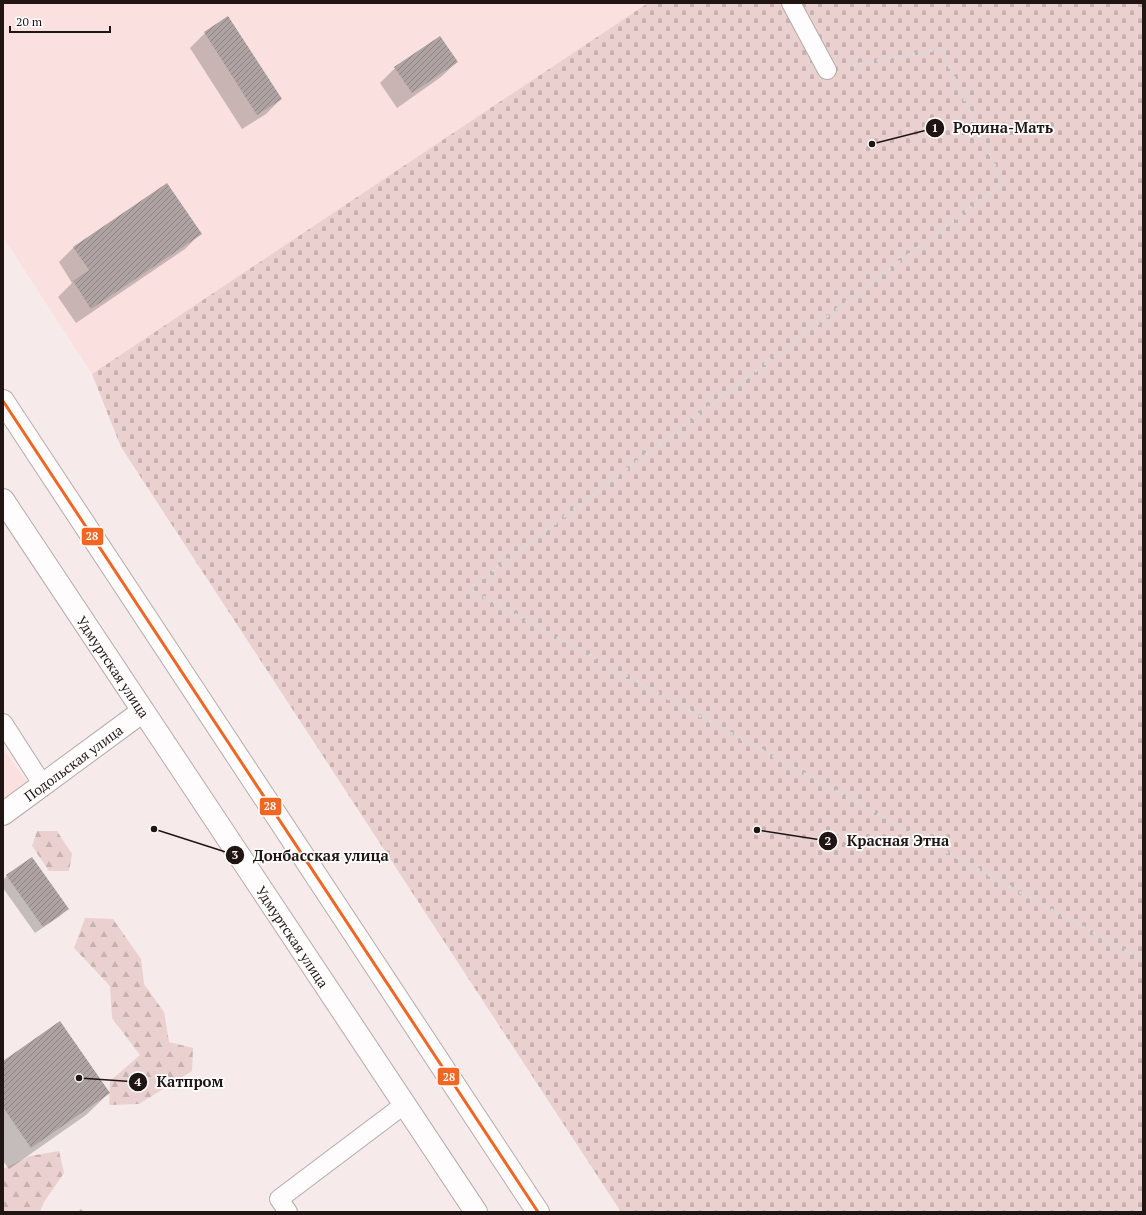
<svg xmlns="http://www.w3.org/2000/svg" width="1146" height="1215" font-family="'PT Serif',serif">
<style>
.built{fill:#fae1df}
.forest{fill:url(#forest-firs)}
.cemetery{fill:url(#cemetery-stones)}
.shadow{fill:#0003}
.building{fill:url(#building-hatch)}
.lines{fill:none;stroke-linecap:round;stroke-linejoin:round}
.lane-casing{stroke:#b6abaa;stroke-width:20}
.street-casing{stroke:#b6abaa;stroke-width:24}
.primary-casing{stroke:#b6abaa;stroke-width:24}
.path{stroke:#dcd9d9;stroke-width:2.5;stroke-dasharray:3 3;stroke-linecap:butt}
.lane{stroke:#fefcfc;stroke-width:18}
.street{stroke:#fefcfc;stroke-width:22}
.primary{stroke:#fefcfc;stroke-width:22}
.bus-1-casing{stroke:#fff;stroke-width:6}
.bus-1{stroke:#f26522;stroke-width:3}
.labels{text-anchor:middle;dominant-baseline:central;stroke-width:3.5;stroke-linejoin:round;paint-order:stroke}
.street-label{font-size:14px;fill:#211514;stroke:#fff}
.leader{fill:none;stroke:#211514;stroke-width:1.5}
.callout-dot{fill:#211514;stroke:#fff;stroke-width:1.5}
.mark-label{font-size:12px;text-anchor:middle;font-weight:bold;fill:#fff}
.callout-label{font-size:15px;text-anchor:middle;font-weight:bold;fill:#211514;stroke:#fff;stroke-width:3.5;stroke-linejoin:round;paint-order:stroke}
.line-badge{stroke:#fff;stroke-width:1.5}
.badge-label{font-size:11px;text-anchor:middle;font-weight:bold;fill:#fff}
</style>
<defs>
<pattern id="forest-firs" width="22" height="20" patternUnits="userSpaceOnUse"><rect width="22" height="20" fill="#ead0ce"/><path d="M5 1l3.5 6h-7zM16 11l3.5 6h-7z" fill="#c8b2b0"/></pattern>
<pattern id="cemetery-stones" width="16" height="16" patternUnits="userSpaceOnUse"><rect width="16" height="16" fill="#ead0ce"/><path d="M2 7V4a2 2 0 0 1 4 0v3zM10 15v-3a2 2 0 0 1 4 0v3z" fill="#c8b2b0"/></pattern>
<pattern id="building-hatch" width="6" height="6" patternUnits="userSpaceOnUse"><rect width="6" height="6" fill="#afa2a2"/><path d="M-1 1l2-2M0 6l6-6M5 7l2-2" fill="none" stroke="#8e8383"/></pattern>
</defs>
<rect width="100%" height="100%" fill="#f6eaea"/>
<g class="built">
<polygon points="3,3 648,3 92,374 3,237"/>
<polygon points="3,749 27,782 3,799"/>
</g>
<g class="forest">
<polygon points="37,831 57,831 72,854 69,871 49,871 32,846"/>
<polygon points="85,918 113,919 141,959 144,984 164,1012 169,1042 193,1048 192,1071 139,1104 109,1105 110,1081 140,1055 112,1018 110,986 74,948"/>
<polygon points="59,1151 64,1173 44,1202 40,1212 3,1212 3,1169 30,1156"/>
</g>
<polygon class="cemetery" points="648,3 1143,3 1143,1212 621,1212 121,447 92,374"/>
<g class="shadow">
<polygon points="205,33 281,99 266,114 242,129 190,48"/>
<polygon points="457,62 441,77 397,108 380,83 395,68"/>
<polygon points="200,234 185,249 76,323 58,297 72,283 59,262 74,247"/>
<polygon points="7,876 68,908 60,916 35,933 3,888 3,880"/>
<polygon points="3,1062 109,1093 86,1115 9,1169 3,1161"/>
<polygon points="81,1209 84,1212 78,1212"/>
</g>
<g class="building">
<polygon points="228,16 282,99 257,115 204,32"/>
<polygon points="440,36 458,62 412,93 394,67"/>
<polygon points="167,183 202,234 91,309 73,281 89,270 73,247"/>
<polygon points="32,857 69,909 43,927 6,875"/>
<polygon points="60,1021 110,1093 31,1148 3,1107 3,1061"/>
</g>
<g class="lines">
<defs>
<g id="lane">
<polyline points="791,3 827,70"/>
<polyline points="3,723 43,785"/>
<polyline points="288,1212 279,1199 405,1104"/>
</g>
<g id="street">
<path id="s1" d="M3 814 143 711"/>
</g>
<g id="primary">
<polyline points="3,401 538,1212"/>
<path id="s2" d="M3 500 476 1212"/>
</g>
</defs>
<use href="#lane" class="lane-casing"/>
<use href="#street" class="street-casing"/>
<use href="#primary" class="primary-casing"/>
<polyline class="path" points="853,65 941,49 1003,183 469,589 1143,960"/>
<use href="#lane" class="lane"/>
<use href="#street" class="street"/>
<use href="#primary" class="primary"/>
<defs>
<polyline id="bus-1" points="3,401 538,1212"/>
</defs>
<use href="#bus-1" class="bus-1-casing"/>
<use href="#bus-1" class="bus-1"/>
</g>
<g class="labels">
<g class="street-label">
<text stroke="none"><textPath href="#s2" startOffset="200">Удмуртская улица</textPath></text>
<text stroke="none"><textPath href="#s1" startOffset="87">Подольская улица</textPath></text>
<text stroke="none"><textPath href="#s2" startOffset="524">Удмуртская улица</textPath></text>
</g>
</g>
<path class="leader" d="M872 144L935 128M757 830L828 841M154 829L235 855M79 1078L138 1082"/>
<g class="callout-dot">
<circle cx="872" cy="144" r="4"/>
<circle cx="757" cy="830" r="4"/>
<circle cx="154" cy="829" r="4"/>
<circle cx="79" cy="1078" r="4"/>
<circle cx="935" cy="128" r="10"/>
<circle cx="828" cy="841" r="10"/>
<circle cx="235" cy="855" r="10"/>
<circle cx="138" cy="1082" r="10"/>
</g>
<g class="mark-label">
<text x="935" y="132">1</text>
<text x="828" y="845">2</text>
<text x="235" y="859">3</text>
<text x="138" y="1086">4</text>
</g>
<g class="callout-label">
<text x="1003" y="133">Родина-Мать</text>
<text x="898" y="846">Красная Этна</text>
<text x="321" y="861">Донбасская улица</text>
<text x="190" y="1087">Катпром</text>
</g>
<g class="line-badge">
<rect x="81" y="527" width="23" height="19" rx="4" fill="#f26522"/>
<rect x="259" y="797" width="23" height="19" rx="4" fill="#f26522"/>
<rect x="437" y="1067" width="23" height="19" rx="4" fill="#f26522"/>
</g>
<g class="badge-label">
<text x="92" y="540">28</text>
<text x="270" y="810">28</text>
<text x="449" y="1081">28</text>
</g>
<rect width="1146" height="1215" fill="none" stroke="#211514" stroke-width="8"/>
<path d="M10 26v6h100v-6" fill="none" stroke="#211514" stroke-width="2"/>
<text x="16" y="26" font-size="12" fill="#211514" stroke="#ffffff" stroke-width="3" paint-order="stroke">20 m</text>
</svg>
